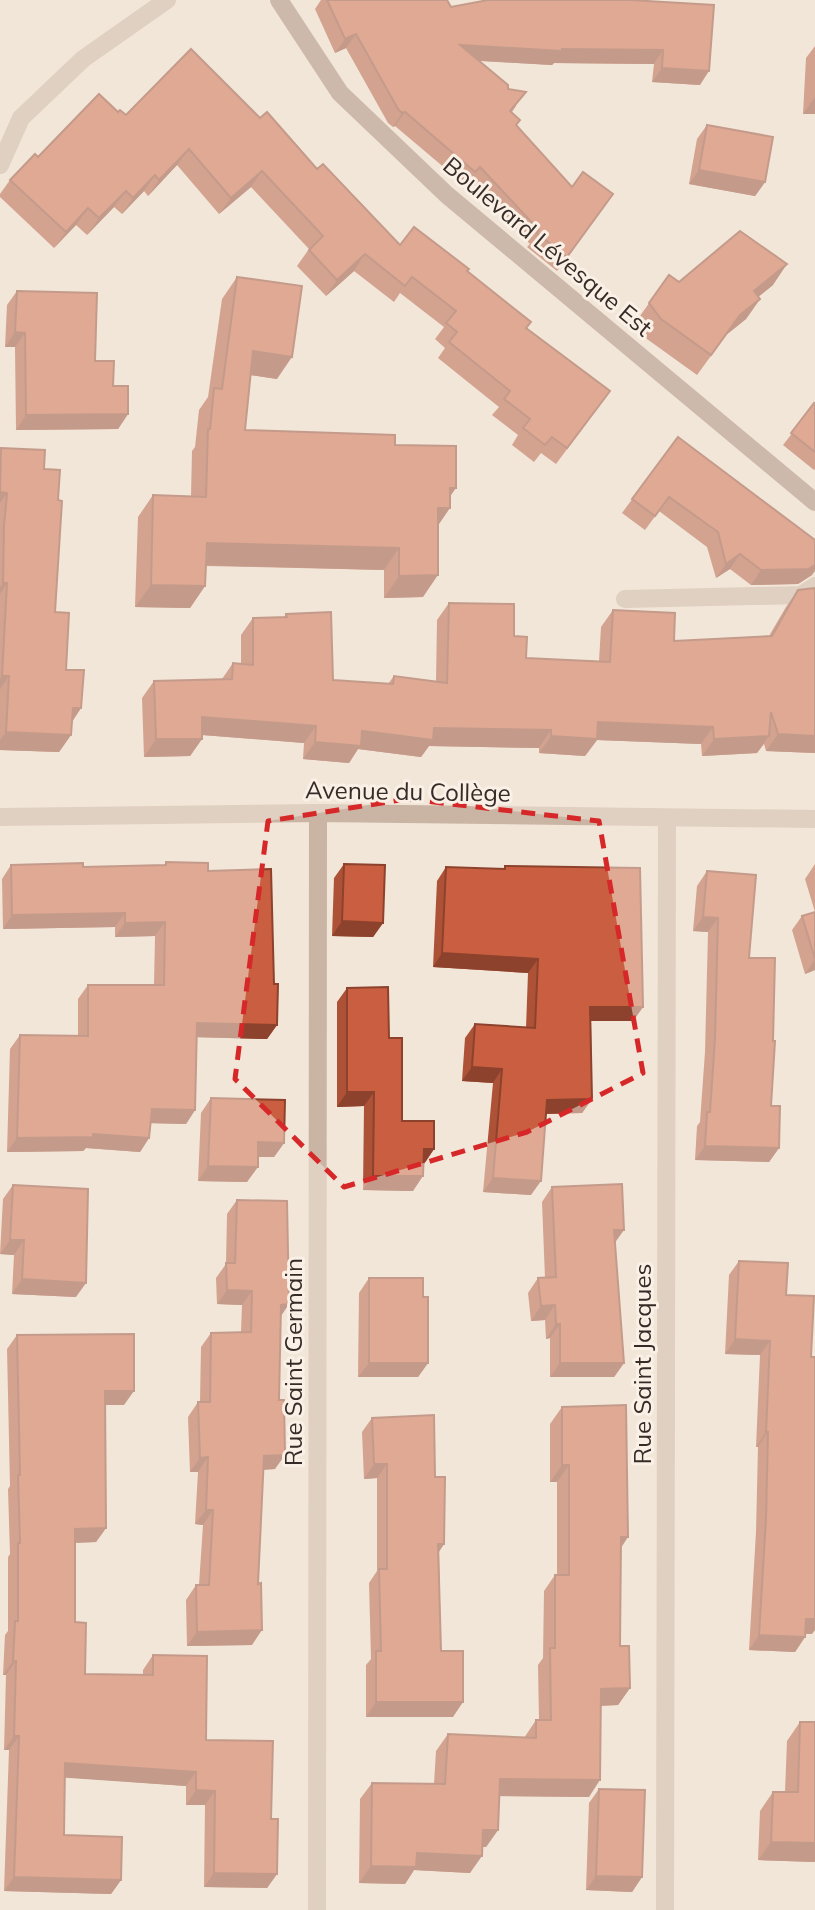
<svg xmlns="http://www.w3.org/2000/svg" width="815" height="1910" font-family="Mulish,sans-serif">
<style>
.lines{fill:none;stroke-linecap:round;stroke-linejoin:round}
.street{stroke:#cab5a5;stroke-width:18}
.secondary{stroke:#9e8476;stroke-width:18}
.wall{fill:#ad5237}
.shaded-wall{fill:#8d422d}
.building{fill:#c95f40;stroke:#8d422d;stroke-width:2}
.marked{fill:none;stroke:#d62828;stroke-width:5;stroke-dasharray:14 9;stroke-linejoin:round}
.labels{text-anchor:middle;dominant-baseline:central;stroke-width:6;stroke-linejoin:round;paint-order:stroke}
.street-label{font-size:24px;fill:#362b27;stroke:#faf0e6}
</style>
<rect width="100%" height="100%" fill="#f2e6d9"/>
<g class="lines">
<g class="street">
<polyline points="0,165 21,118 83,59 167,0"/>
<polyline points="625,599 801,595 815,586"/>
<polyline points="0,817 318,813 815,819"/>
<polyline points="317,1910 318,813"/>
<polyline points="665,1910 667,819"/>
</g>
<polyline class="secondary" points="279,0 340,93 447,195 815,502"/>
</g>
<g class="wall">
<polygon points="321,0 447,0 451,7 630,0 700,85 652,82 654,64 554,63 552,65 479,61 508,89 516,106 512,112 520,120 516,126 572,187 613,194 557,271 527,247 530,244 470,181 466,186 395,126 393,127 388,123 346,48 335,53 315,9"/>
<polygon points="815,46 815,114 803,114 806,58"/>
<polygon points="118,112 126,115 260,118 400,245 467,272 527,329 610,391 556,464 541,453 534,462 512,445 518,435 492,415 499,407 438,358 445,348 435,339 444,327 400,293 394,302 354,271 326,296 297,266 309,249 251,187 219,214 177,165 148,196 144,191 122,214 114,207 87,235 76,225 54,248 0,197 0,194 10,180 38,157"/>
<polygon points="707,125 765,182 755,196 689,184 697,139"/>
<polygon points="669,275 679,282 773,285 758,297 760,299 746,319 726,335 697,375 647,339 635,323"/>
<polygon points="237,277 277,379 250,375 245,430 395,445 450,496 438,525 423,597 384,598 384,570 206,566 205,586 190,608 135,607 138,517 153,495 191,496 192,451 195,447 199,410 208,397 222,299"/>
<polygon points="17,291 95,361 128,414 118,429 16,430 15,347 5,347 7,305"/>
<polygon points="815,404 815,469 814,470 783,445"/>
<polygon points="678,437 812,575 798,584 751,585 730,569 716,578 707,547 659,511 645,530 622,513"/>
<polygon points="1,448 44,469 58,500 55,612 66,670 81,708 72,722 71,735 59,752 0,750 0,450"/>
<polygon points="815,588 815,753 766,751 764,744 757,753 702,756 701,744 597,740 585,756 539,753 539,748 429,746 421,757 358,749 349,763 303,759 304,743 202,735 202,739 190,756 144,757 142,698 154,681 222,679 233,663 241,664 241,635 253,618 284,617 286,614 333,680 388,684 394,676 436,682 437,620 449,603 514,636 526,658 599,661 601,627 613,610 674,641 769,636 786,607 798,590"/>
<polygon points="166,862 208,871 274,984 277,1025 267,1039 197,1037 195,1110 186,1124 151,1123 149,1138 140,1152 86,1148 83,1151 7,1152 10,1049 20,1035 78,1036 78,999 88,985 154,985 155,936 115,937 115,927 3,929 2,879 11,865 83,867 164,865"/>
<polygon points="344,864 383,923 373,937 332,936 334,878"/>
<polygon points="815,864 815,970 805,974 792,930 802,916 815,912 805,879"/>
<polygon points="505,866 643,1007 633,1021 591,1021 592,1099 582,1113 546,1114 531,1195 483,1192 493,1083 462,1081 465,1038 475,1024 526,1028 528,973 433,967 437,881 446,867 503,869"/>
<polygon points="707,871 749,958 771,1106 779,1148 769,1162 695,1160 697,1126 700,1122 705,1052 708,932 693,931 697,886"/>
<polygon points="347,988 389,1038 402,1121 434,1149 424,1164 413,1191 363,1190 364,1106 337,1107 337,1002"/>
<polygon points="211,1098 284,1143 274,1157 258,1157 247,1182 198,1181 201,1113"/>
<polygon points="13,1185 76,1297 12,1294 14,1255 0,1254 3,1199"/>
<polygon points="552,1187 615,1243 624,1363 614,1377 550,1377 550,1338 546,1339 545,1320 531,1321 528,1293 538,1278 545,1278 542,1202"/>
<polygon points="237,1200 281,1316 275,1469 263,1470 252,1645 187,1646 186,1600 196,1585 199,1585 203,1525 195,1524 198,1472 190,1472 188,1417 198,1402 200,1402 201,1347 211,1333 241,1332 242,1305 217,1304 216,1278 226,1264 227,1214"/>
<polygon points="739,1261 786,1295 811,1357 812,1634 805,1634 805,1637 795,1652 749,1650 756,1532 758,1447 756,1447 760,1355 725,1354 729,1275"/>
<polygon points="369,1278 423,1297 428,1363 418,1377 358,1377 359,1293"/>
<polygon points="17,1335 124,1405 105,1405 106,1528 96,1542 75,1543 75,1622 85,1674 143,1675 143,1670 153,1655 206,1740 271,1819 277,1874 267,1888 204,1887 205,1805 186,1805 186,1786 65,1777 64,1835 121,1880 111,1894 4,1891 9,1750 4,1750 6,1675 3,1675 5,1635 8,1631 8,1557 10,1554 8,1489 10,1486 7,1349"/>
<polygon points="562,1407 621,1547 620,1646 630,1688 618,1705 601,1706 589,1797 499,1796 498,1830 486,1847 483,1847 470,1873 414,1870 405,1884 359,1883 360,1799 372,1783 434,1784 436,1751 448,1734 524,1738 536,1720 539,1720 538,1665 543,1658 544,1591 555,1575 557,1575 557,1482 550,1482 550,1424"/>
<polygon points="372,1418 435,1477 444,1544 439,1552 441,1651 453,1717 366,1717 366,1665 371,1659 369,1583 377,1571 377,1478 364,1479 362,1432"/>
<polygon points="800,1722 815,1722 815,1862 758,1860 760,1811 773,1792 785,1792 787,1741"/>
<polygon points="599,1789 642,1877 632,1892 586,1890 589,1803"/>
</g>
<g class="shaded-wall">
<polygon points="356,34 346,48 335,53 345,39"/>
<polygon points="460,45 562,49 663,50 654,64 554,63 552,65 450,59"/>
<polygon points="662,68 709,71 700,85 652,82"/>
<polygon points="815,97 815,114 803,114"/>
<polygon points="405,112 395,126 393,127 402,113"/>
<polygon points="189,149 177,165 148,196 159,180"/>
<polygon points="699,170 765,182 755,196 689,184"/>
<polygon points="262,171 251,187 219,214 231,198"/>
<polygon points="155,175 144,191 122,214 133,198"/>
<polygon points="126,191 114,207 87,235 99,218"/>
<polygon points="88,208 76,225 54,248 66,232"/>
<polygon points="365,254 354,271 326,296 337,280"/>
<polygon points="787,264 773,285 740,312 754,291"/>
<polygon points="760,299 746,319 726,335 697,375 740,315"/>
<polygon points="15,332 25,333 15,347 5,347"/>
<polygon points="253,351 292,357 277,379 237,373"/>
<polygon points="128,414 118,429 16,430 26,415"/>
<polygon points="450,488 456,488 442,508 450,508 435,530 422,530"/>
<polygon points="0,492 7,493 0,503"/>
<polygon points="207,543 399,548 384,570 192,565"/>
<polygon points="740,554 730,569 716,578 726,564"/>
<polygon points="815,563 815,571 812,575 798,584 751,585 761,570"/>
<polygon points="438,575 423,597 384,598 399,576"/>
<polygon points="3,583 7,583 0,594 0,587"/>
<polygon points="151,585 205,586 190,608 135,607"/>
<polygon points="2,676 9,676 0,689 0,679"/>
<polygon points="73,708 81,708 69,726"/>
<polygon points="202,717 316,726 304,743 190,734"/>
<polygon points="598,722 713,727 701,744 597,740 585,756 539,753 551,736"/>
<polygon points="434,728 551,730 539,748 429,746 421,757 358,749 349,763 303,759 315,742 362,731"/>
<polygon points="6,732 71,735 59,752 0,750 0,740"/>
<polygon points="778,734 815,736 815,753 766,751"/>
<polygon points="769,736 757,753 702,756 714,739"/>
<polygon points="156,739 202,739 190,756 144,757"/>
<polygon points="125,913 115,927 3,929 12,915"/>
<polygon points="703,917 718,918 708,932 693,931"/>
<polygon points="342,921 383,923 373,937 332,936"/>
<polygon points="165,922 155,936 115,937 125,923"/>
<polygon points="442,953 538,959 528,973 433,967"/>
<polygon points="815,959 815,970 805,974"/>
<polygon points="590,1007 643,1007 633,1021 580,1021"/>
<polygon points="197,1023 277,1025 267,1039 187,1037"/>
<polygon points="472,1067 502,1069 493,1083 462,1081"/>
<polygon points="347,1092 374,1092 364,1106 337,1107"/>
<polygon points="592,1099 582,1113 538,1114 547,1100"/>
<polygon points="152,1109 195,1110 186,1124 142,1123"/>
<polygon points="93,1134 149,1138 140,1152 86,1148 83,1151 7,1152 17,1138"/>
<polygon points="258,1142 284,1143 274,1157 248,1157"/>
<polygon points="705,1146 779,1148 769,1162 695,1160"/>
<polygon points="424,1149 434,1149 424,1164"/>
<polygon points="208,1166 258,1167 247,1182 198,1181"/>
<polygon points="373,1176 423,1176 413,1191 363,1190"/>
<polygon points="493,1178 541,1181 531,1195 483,1192"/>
<polygon points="614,1230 624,1230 614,1244"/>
<polygon points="10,1240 24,1240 14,1255 0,1254"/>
<polygon points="22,1279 86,1283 76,1297 12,1294"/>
<polygon points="227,1290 252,1291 242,1305 217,1304"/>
<polygon points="289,1304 279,1319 281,1305"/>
<polygon points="555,1305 545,1320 531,1321 541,1306"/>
<polygon points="556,1324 560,1324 550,1338 546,1339"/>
<polygon points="735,1339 770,1341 760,1355 725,1354"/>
<polygon points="369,1363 428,1363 418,1377 358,1377"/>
<polygon points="560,1363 624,1363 614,1377 550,1377"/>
<polygon points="105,1391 134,1391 124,1405 95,1405"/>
<polygon points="766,1432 768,1432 758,1447 756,1447"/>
<polygon points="285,1455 275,1469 254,1470 264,1456"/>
<polygon points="208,1457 198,1472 190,1472 200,1458"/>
<polygon points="374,1464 387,1464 377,1478 364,1479"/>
<polygon points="562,1465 569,1465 557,1482 550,1482"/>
<polygon points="206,1510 213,1510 203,1525 195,1524"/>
<polygon points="106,1528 96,1542 65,1543 75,1529"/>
<polygon points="621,1537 628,1537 617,1554"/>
<polygon points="438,1544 444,1544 434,1558"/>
<polygon points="806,1619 815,1619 815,1630 812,1634 796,1633"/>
<polygon points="262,1630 252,1645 187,1646 197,1632"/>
<polygon points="759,1635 805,1637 795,1652 749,1650"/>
<polygon points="13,1661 16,1661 6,1675 3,1675"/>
<polygon points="630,1688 618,1705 589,1706 601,1689"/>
<polygon points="376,1702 463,1702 453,1717 366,1717"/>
<polygon points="14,1736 19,1736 9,1750 4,1750"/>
<polygon points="65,1763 196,1772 186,1786 55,1777"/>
<polygon points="500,1779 600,1780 589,1797 488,1796"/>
<polygon points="196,1790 215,1791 205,1805 186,1805"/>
<polygon points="483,1830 498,1830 486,1847 472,1846"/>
<polygon points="771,1842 815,1843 815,1862 758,1860"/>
<polygon points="417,1853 482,1856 470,1873 414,1870 405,1884 359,1883 371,1866"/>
<polygon points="214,1873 277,1874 267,1888 204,1887"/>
<polygon points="596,1876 642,1877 632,1892 586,1890"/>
<polygon points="14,1877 121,1880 111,1894 4,1891"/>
</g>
<g class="building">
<polygon points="327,0 447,0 451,7 488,0 630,0 714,5 709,71 662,68 663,50 562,49 562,51 460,45 508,85 508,89 526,92 510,111 520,120 516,125 572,187 583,172 613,194 567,257 537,233 539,230 480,167 475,172 405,112 402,113 398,109 356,34 345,39"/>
<polygon points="191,49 260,118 267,112 317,169 323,164 400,245 414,227 469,269 467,271 531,322 526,328 610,391 567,448 552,437 545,445 523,428 530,419 504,399 510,391 449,342 457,332 446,323 456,311 412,277 405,286 365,254 337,280 309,250 323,236 262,171 231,198 189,149 159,180 155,175 133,198 126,191 99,218 88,208 66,232 10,180 35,154 38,157 99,94 118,112 120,110 126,115"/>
<polygon points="707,125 773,137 765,182 699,170"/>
<polygon points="740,231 787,264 754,291 760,299 740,315 711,355 661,319 649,303 669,275 679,282"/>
<polygon points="237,277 302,286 292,357 253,351 245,430 395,435 395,445 456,446 456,488 450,488 450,508 438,508 438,575 399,576 399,548 207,543 205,586 151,585 153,495 206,497 208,429 210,429 214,388 222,389"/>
<polygon points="17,291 97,293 95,361 114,361 113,386 128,386 128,414 26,415 25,333 15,332"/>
<polygon points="814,403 815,404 815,452 791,433"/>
<polygon points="678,437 815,540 815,565 808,569 761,570 740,554 726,564 718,532 669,497 655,516 632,499"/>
<polygon points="1,448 45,450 44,469 60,470 58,500 62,501 55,612 69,613 66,670 84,670 81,708 73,708 71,735 6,732 9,676 2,676 7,583 3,583 4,526 7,493 0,492"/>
<polygon points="815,588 815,736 778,734 771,712 769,736 714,739 713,727 598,722 597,739 551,736 551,730 434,728 433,740 362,731 361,746 315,742 316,726 202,717 202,739 156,739 154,681 232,679 233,663 253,665 253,618 287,617 286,614 331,612 333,680 393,684 394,676 447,683 449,603 514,604 514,636 527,637 526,658 610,662 613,610 675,613 674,641 772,636 798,590"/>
<polygon points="166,862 208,863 208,871 271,869 274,984 278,984 277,1025 197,1023 195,1110 152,1109 149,1138 93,1134 93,1137 17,1138 20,1035 88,1036 88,985 164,985 165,922 125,923 125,913 12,915 11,865 83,863 83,867 166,865"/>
<polygon points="344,864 385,865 383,923 342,921"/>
<polygon points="505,866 640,868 643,1007 590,1007 592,1099 547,1100 541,1181 493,1178 502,1069 472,1067 475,1024 535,1028 538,959 442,953 446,867 505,869"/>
<polygon points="707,871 756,875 749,958 775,958 773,1041 775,1041 771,1106 780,1106 779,1148 705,1146 707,1112 710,1112 715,1038 718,918 703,917"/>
<polygon points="815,912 815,959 802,916"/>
<polygon points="388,987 389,1038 402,1038 402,1121 434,1121 434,1149 424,1149 423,1176 373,1176 374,1092 347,1092 347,988"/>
<polygon points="211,1098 285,1100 284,1143 258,1142 258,1167 208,1166"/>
<polygon points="622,1184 624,1230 614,1230 624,1363 560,1363 560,1324 556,1324 555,1305 541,1306 538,1278 556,1277 552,1187"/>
<polygon points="13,1185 88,1189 86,1283 22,1279 24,1240 10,1240"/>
<polygon points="237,1200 287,1201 289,1304 281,1305 279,1400 284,1400 285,1455 264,1456 258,1584 261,1583 262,1630 197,1632 196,1585 209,1585 213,1510 206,1510 208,1457 200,1458 198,1402 210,1402 211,1333 251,1332 252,1291 227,1290 226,1263 235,1263"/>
<polygon points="739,1261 788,1263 786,1295 814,1296 811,1357 815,1357 815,1619 806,1619 805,1637 759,1635 766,1518 768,1432 766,1432 770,1341 735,1339"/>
<polygon points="369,1278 423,1278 423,1297 428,1297 428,1363 369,1363"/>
<polygon points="134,1334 134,1391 105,1391 106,1528 75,1529 75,1622 86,1623 85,1674 153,1675 153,1655 207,1656 206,1740 273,1741 271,1819 278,1819 277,1874 214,1873 215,1791 196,1790 196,1772 65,1763 64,1835 122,1837 121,1880 14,1877 19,1736 14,1736 16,1661 13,1661 15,1621 18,1621 18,1543 20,1543 18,1475 20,1475 17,1335"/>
<polygon points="626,1405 628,1537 621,1537 620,1646 629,1646 630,1688 601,1689 600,1780 500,1779 498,1830 483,1830 482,1856 417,1853 416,1867 371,1866 372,1783 445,1784 448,1734 536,1738 536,1720 551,1720 550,1648 555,1648 555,1575 569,1575 569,1465 562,1465 562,1407"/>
<polygon points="434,1415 435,1477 445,1477 444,1544 438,1544 441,1651 463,1651 463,1702 376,1702 376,1651 381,1651 379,1569 387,1569 387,1464 374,1464 372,1418"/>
<polygon points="800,1722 815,1722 815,1843 771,1842 773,1792 798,1792"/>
<polygon points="599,1789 645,1790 642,1877 596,1876"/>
</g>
<path d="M0 0H815V1910H0ZM407 799 599 821 643 1073 527 1132 344 1187 235 1079 268 821Z" fill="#f2e6d9" fill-opacity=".55" fill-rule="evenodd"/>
<path class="marked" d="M407 799 599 821 643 1073 527 1132 344 1187 235 1079 268 821Z"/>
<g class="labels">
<g class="street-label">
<text transform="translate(548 246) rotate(40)">Boulevard Lévesque Est</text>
<text transform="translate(408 791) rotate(1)">Avenue du Collège</text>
<text transform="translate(293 1362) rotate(-90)">Rue Saint Germain</text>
<text transform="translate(642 1364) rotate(-90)">Rue Saint Jacques</text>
</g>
</g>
</svg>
